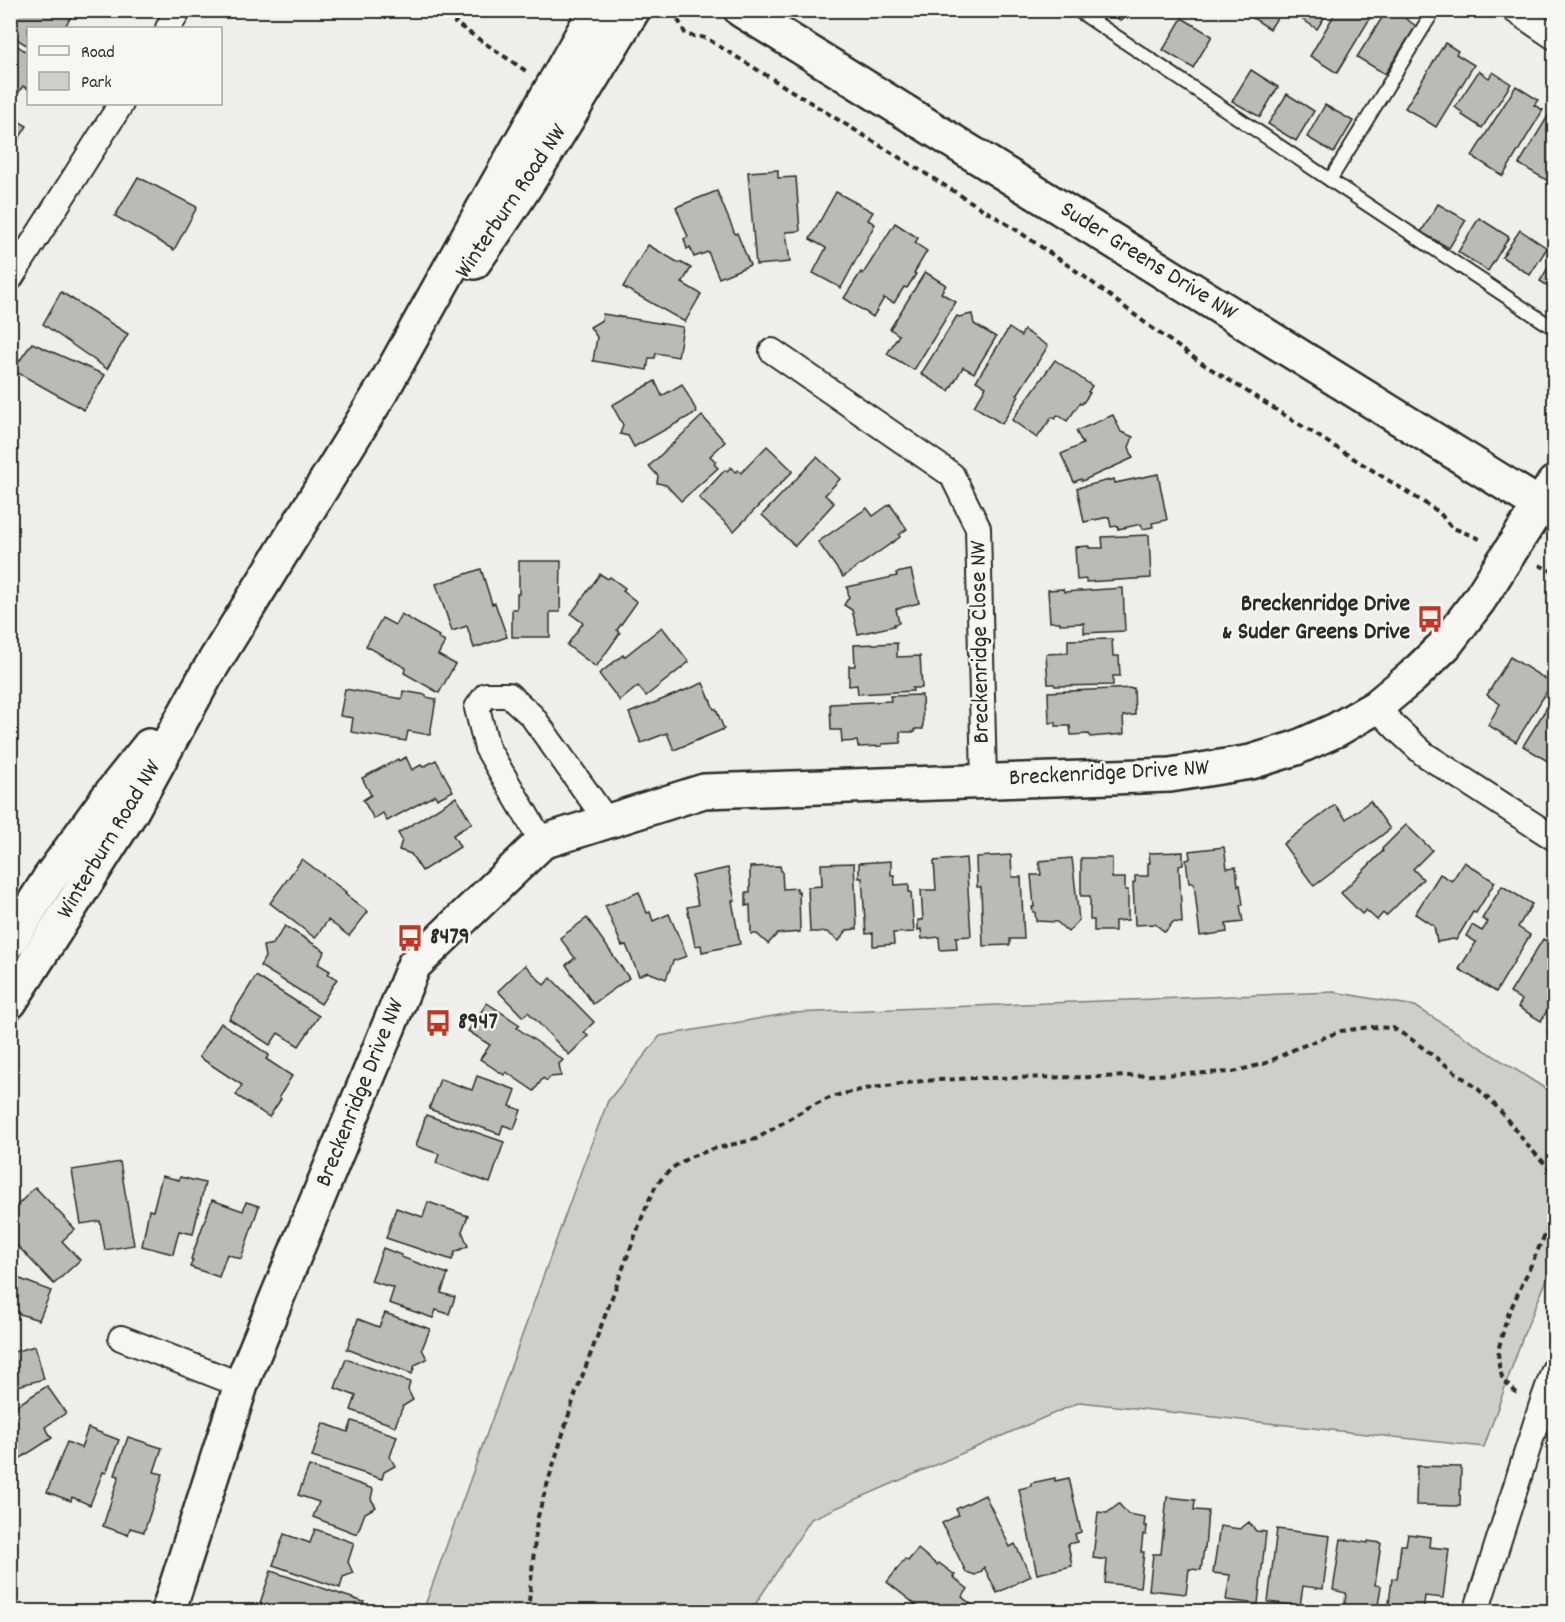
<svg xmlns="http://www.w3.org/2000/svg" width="1565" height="1622" font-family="Dekko,sans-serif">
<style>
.green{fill:#cececa;stroke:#7c7c7a;stroke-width:1.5}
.building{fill:#babab7;stroke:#2b2b2b;stroke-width:1.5}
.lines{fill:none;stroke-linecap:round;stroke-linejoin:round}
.lane-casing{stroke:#2b2b2b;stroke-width:16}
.street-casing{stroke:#2b2b2b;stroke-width:28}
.secondary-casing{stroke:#2b2b2b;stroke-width:38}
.path{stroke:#2b2b2b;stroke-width:4;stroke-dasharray:6 4.5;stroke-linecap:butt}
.lane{stroke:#f6f6f2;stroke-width:12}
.street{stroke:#f6f6f2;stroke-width:24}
.secondary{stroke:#f6f6f2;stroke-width:33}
.labels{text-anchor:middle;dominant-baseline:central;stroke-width:5;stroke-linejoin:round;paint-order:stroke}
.street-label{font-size:24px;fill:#2b2b2b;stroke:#f6f6f2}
.poi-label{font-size:24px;font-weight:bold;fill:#2b2b2b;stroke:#f6f6f2;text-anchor:start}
</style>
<rect width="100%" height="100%" fill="#eeeeea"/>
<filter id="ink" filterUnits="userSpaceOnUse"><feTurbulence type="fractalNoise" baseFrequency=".0167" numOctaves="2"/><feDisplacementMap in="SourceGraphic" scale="12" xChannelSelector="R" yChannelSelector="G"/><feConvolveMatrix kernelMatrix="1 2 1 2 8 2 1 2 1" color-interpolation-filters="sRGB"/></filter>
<g filter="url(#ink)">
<polygon class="green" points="1334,992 1415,1006 1554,1094 1554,1263 1523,1336 1484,1447 1080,1402 811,1519 751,1611 423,1611 584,1163 608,1101 660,1036 791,1013"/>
<g class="building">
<polygon points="10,10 68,10 73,14 64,28 28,28 28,46 10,35"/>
<polygon points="1106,10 1128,10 1121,21"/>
<polygon points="1240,10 1282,10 1270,29"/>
<polygon points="1295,10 1329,10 1317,29 1299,17 1301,14"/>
<polygon points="1337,10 1375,10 1337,73 1310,56"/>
<polygon points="1387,10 1393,10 1416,26 1385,74 1357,57"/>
<polygon points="1182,18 1212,36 1193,68 1163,50"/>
<polygon points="10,41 28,53 28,89 23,86 13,101 10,100"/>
<polygon points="1445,43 1458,51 1456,54 1474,65 1436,127 1405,108"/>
<polygon points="1251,70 1278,87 1260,117 1232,101"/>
<polygon points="1479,71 1489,78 1493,72 1511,84 1482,128 1462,115 1463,113 1455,107"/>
<polygon points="1516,86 1538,100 1534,105 1543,110 1503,176 1472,156"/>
<polygon points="1287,94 1314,111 1296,141 1268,124"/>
<polygon points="10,105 16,109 11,117 27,126 10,153"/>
<polygon points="1325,105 1353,121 1334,153 1307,137"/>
<polygon points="1551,111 1554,113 1554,170 1548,181 1519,164"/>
<polygon points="778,170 778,178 796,177 800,231 786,232 790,262 756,265 748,172"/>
<polygon points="138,177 197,207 174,250 115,216"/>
<polygon points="717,191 735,234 737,233 750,265 719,278 708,252 694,257 690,247 687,249 684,239 688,237 676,207"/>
<polygon points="836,192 873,212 868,220 875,224 841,288 813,273 826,248 810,239"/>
<polygon points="1438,204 1466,220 1449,248 1421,232"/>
<polygon points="1479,218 1509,237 1488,271 1458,252"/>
<polygon points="895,223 918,238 915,243 927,251 914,273 916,274 907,288 904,287 894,303 884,298 873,317 844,298 861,272 863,274"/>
<polygon points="1520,230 1547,248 1530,275 1502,257"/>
<polygon points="648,245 679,263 680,262 691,268 682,283 701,294 685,322 623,287"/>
<polygon points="1554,258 1554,290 1540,281"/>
<polygon points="925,272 946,285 941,293 956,302 914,370 887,354 899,335 890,329"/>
<polygon points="61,292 128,334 107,369 43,324"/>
<polygon points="603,314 683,327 678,357 656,353 655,358 649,358 647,370 593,361 597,337 590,327 602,320"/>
<polygon points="972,314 974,324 996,337 974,373 963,367 949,391 921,374 957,316 959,317"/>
<polygon points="1009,328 1021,336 1024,330 1048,346 1017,395 1019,396 1002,424 974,406 986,387 976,381"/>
<polygon points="32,343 105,375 84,410 13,370"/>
<polygon points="1055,360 1092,386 1088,392 1090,393 1082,404 1080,403 1067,421 1058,415 1055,419 1052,417 1037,438 1012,420"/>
<polygon points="655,381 662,396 682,384 697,412 634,447 628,436 620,434 623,425 612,405"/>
<polygon points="1113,415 1121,432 1133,437 1129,447 1133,458 1082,481 1081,479 1074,482 1061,454 1083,444 1076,431"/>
<polygon points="702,416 725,442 710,456 716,462 714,464 718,468 681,501 666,485 657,483 658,476 649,466"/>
<polygon points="767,446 793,471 734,531 699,498 725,470 727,471 731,467 736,472 738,470 741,473"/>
<polygon points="817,457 840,479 825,495 834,503 795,546 762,515"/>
<polygon points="1158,474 1167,520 1152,523 1153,527 1143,529 1141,524 1118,529 1117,526 1111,527 1109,517 1084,522 1077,488 1114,479 1115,483"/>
<polygon points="890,504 907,529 899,535 900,537 843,577 818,542 867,508 873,516"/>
<polygon points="1149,535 1151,578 1086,582 1086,579 1077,580 1075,547 1089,546 1089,548 1103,548 1102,537"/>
<polygon points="519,561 561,561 560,612 550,612 550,637 512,637 512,609 517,609 517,594 519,594"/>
<polygon points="481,569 492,604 495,603 507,637 474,648 467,626 452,631 436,584"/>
<polygon points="911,570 919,603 896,609 899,623 894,624 894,626 858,634 852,610 844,605 849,597 847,587 897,576 896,573"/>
<polygon points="600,574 608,579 610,577 625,588 623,591 637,602 617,630 620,633 596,667 567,645 583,623 571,614"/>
<polygon points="1123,588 1125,631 1084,633 1084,623 1060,624 1060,622 1050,622 1048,590 1063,589 1064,592"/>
<polygon points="401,614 439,636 438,638 445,642 438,655 455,664 439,693 404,673 406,668 366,646 382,618 395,625"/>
<polygon points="662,627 689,662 646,696 638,686 620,701 599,674 623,655 624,657"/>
<polygon points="1112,639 1113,656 1119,656 1120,676 1113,676 1113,685 1055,686 1054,684 1048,684 1046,654 1068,653 1068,640"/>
<polygon points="897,643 897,657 920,656 922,688 912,688 913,691 858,694 857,685 849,686 849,666 855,666 854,645"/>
<polygon points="1510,657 1552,683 1516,742 1488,725 1500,704 1487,695"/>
<polygon points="703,683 714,709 716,709 724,729 674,750 667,733 641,743 629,713"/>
<polygon points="1134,688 1135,715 1123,716 1124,734 1090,737 1089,734 1071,735 1070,726 1056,726 1056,722 1049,723 1048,692"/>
<polygon points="345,689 402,699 403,691 426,695 426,697 436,699 430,735 408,731 406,741 351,732 353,718 340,716"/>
<polygon points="922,695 923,729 915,729 915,732 900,732 901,743 882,744 882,746 858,747 857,741 842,742 841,730 831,730 830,704 891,701 890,696"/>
<polygon points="1554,696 1554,754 1549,762 1523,746"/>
<polygon points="406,757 412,770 421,765 423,767 436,760 453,791 437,799 435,795 387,821 383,813 374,819 363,800 371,795 362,778 398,759 399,761"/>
<polygon points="456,797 472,823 453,835 460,847 422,871 411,854 399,850 402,840 398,833"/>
<polygon points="1370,801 1390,829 1314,886 1283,844 1335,805 1346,819"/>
<polygon points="1406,825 1432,850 1413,869 1423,879 1386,916 1383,913 1377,920 1366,910 1362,914 1341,893 1383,851 1382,849"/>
<polygon points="1224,847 1227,868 1236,867 1238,886 1240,885 1243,905 1240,905 1243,922 1226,924 1227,932 1200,936 1194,883 1189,883 1186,860 1190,859 1189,851"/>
<polygon points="1183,852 1183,865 1179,866 1182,923 1173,922 1165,932 1155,924 1135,925 1133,883 1135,882 1135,876 1148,876 1148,863 1150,863 1149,853"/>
<polygon points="1011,855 1012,877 1021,877 1024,939 1010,939 1010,945 983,946 981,887 977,887 976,857"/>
<polygon points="966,858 971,936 956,937 957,949 940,950 939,937 922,939 921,929 918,930 918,920 923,920 921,890 936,890 934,861"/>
<polygon points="1072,858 1079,920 1068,932 1057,922 1036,921 1035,912 1033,912 1032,907 1034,907 1031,875 1041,875 1039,861"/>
<polygon points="1081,858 1112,858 1112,878 1125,878 1125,890 1128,890 1128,920 1115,921 1115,931 1094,931 1094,920 1090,920 1090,896 1081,896"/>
<polygon points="302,859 346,892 345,894 368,912 349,936 328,920 315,938 270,903"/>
<polygon points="891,861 891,875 894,875 895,885 909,884 909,892 911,892 914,932 893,933 894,944 873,946 873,933 866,934 862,878 859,878 859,863"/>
<polygon points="1464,862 1495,882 1476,913 1473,912 1456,940 1453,939 1437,942 1434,926 1415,914 1440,874 1452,881"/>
<polygon points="854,863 857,929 847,930 839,941 827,932 810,932 808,887 822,886 821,864"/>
<polygon points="780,866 781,871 782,871 783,889 797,888 797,892 799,891 800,932 777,934 768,944 757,934 751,934 750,905 746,906 746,892 750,892 750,867"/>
<polygon points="728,868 735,901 732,901 740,944 702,952 701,945 695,946 687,907 698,905 692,876"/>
<polygon points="1502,886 1532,904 1518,927 1530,935 1496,992 1459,969 1476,942 1466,936 1472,925 1482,931 1488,922 1482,919"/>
<polygon points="639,892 647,913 650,912 653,921 669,914 687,956 673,961 666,979 648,972 639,976 626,945 622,946 605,906"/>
<polygon points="587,918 629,978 593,1004 566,965 575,958 560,938"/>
<polygon points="285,926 325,951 318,964 330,971 328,974 337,979 321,1004 260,966 265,957 263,946 273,944"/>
<polygon points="1543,939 1554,945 1554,999 1541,1021 1518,1007 1522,1000 1510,993"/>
<polygon points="525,965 544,985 551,978 594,1022 584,1032 588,1036 569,1055 528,1012 523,1017 498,991"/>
<polygon points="256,976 319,1016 299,1046 278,1033 270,1045 229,1019"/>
<polygon points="487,1003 520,1025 517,1028 563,1060 559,1064 561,1076 550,1077 547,1081 543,1078 534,1091 506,1072 504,1075 480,1059 490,1045 468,1031"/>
<polygon points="1554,1020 1554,1036 1547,1032"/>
<polygon points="221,1023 269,1055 266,1059 292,1076 279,1097 281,1099 269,1117 236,1095 242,1085 199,1057"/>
<polygon points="477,1076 516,1090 510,1106 521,1110 514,1129 503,1125 500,1134 429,1109 440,1079 472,1090"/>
<polygon points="426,1115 504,1142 490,1183 436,1163 439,1154 416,1146"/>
<polygon points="120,1162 134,1245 105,1250 100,1221 81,1224 72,1170"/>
<polygon points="162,1176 179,1180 180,1177 205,1183 193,1234 179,1231 173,1254 142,1246 149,1210 153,1211"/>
<polygon points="35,1187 75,1229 62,1241 80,1260 54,1284 10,1238 10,1213"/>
<polygon points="212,1200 243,1211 246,1202 259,1206 241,1259 227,1254 219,1277 190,1267 193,1260 191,1259"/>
<polygon points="428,1202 468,1216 462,1231 468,1246 455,1252 452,1260 386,1238 396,1208 423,1217"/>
<polygon points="383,1248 401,1255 401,1257 448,1274 441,1293 455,1297 449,1314 436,1310 433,1318 389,1303 394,1288 371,1281"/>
<polygon points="10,1275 51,1291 39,1320 13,1312 10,1317"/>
<polygon points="385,1313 430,1329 422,1349 427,1359 415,1365 412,1374 347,1349 358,1319 379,1327"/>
<polygon points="35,1346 44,1379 10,1388 10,1353"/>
<polygon points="346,1359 410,1382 408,1390 413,1400 403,1406 395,1426 351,1410 356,1396 335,1388"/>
<polygon points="47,1386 66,1413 45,1427 52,1438 10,1465 10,1410"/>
<polygon points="352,1421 397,1436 390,1457 395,1466 384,1472 382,1479 312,1457 323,1423 348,1432"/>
<polygon points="88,1428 119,1440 106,1473 103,1472 90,1505 72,1497 71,1501 47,1492 67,1442 81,1448"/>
<polygon points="128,1437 162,1448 154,1472 163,1474 144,1532 130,1528 128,1535 103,1526 119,1476 115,1475"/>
<polygon points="309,1466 373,1489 371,1499 376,1507 365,1513 357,1534 313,1517 319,1502 298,1495"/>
<polygon points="1417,1466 1461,1467 1460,1506 1416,1505"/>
<polygon points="1055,1478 1055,1481 1069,1478 1081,1532 1075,1534 1077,1542 1068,1544 1072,1566 1037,1574 1019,1489 1031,1486 1031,1483"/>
<polygon points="985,1495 1010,1547 1015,1544 1031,1576 997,1593 984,1567 981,1572 975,1575 966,1572 942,1523 959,1515 956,1509"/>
<polygon points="1167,1497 1195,1500 1194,1510 1208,1511 1205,1548 1204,1548 1201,1570 1189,1569 1186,1594 1149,1590 1153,1554 1161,1554"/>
<polygon points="1119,1504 1128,1514 1145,1517 1144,1526 1147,1526 1146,1535 1143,1534 1141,1552 1144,1552 1140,1587 1105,1583 1107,1560 1093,1558 1098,1512 1107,1513"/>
<polygon points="1249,1522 1256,1531 1266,1532 1258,1604 1226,1600 1230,1575 1213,1573 1220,1526 1240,1529"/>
<polygon points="315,1529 354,1543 348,1562 353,1573 343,1577 340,1588 273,1565 284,1534 310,1543"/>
<polygon points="1277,1529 1330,1536 1323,1589 1303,1586 1300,1606 1268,1602"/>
<polygon points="1408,1534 1430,1537 1429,1547 1449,1549 1443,1598 1425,1596 1423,1612 1388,1612 1392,1578 1397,1579 1401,1545 1406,1545"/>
<polygon points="1341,1539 1368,1543 1368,1541 1381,1543 1375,1585 1381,1586 1377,1612 1344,1611 1346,1593 1333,1590"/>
<polygon points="918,1549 937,1565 939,1563 955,1575 953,1577 968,1589 962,1597 981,1612 925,1612 887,1582 905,1559 908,1561"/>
<polygon points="271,1571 364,1602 361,1612 287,1612 260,1603"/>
</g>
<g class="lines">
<defs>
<g id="lane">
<polyline points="1077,10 1330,180"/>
<polyline points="1434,10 1330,180 1549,325"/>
</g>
<g id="street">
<polyline points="1514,10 1554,37"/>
<polyline points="168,28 179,10"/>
<polyline points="10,279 121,104"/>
<polyline points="772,351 952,475 978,528 984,781"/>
<polyline points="1376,707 1397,729 1424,754 1554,838"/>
<polyline points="542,842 487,748 477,708 486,695 509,695 532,716 607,821"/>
<polyline points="121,1338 241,1385"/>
<polyline points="1476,1612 1542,1404 1554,1370"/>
</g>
<g id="secondary">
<polyline points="741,10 1554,514"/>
<path d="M474 262C532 181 581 95 633 10"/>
<polyline points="10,941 49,879 109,796 149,746"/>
<polyline points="10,1002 131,812 205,677 384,387 482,211 596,10"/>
<polyline points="168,1612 241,1385 414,965 542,842 704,791 1170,775 1251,762 1296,748 1336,730 1376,707 1412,677 1445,645 1479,600 1554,483"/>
</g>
</defs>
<use href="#lane" class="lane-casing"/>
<use href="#street" class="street-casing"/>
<use href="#secondary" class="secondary-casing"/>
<g class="path">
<polyline points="463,10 455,23 526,71"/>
<polyline points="673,10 686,35 706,38 1015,229 1085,277 1152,328 1200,362 1439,512 1451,527 1480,539"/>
<polyline points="1539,565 1554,572"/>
<polyline points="1517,1393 1503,1381 1499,1366 1498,1351 1507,1317 1554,1215"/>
<polyline points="528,1612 537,1520 544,1495 574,1398 646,1207 656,1185 672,1168 690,1157 713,1149 756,1139 809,1107 834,1096 865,1089 922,1081 976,1078 1101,1077 1233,1072 1266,1063 1297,1048 1341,1031 1371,1027 1393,1028 1411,1039 1478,1089 1498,1108 1528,1146 1548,1167 1554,1180"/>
</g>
<use href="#lane" class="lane"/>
<use href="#street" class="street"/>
<use href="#secondary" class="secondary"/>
</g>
</g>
<defs>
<symbol id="bus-bare" viewBox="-9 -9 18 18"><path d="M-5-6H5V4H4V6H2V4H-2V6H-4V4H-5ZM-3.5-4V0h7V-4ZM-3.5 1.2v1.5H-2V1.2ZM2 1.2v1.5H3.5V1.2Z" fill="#c8321e" stroke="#f6f6f2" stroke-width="2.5" paint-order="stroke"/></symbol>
</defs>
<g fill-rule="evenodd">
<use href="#bus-bare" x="1411" y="600" width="38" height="38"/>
<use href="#bus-bare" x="391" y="919" width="38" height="38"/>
<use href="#bus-bare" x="419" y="1004" width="38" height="38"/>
</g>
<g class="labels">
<g class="street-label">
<text transform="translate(512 202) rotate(-56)">Winterburn Road NW</text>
<text transform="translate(1148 262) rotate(32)">Suder Greens Drive NW</text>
<text transform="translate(981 642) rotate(-91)">Breckenridge Close NW</text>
<text transform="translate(1109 774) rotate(-3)">Breckenridge Drive NW</text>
<text transform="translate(110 840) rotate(-59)">Winterburn Road NW</text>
<text transform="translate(361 1093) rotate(-68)">Breckenridge Drive NW</text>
</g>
<g class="poi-label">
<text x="1410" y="605" text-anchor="end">Breckenridge Drive<tspan x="1410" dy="28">&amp; Suder Greens Drive</tspan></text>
<text x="430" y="938">8479</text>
<text x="458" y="1023">8947</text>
</g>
</g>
<rect width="1565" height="1622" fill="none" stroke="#f6f6f2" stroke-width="36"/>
<rect x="18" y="18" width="1529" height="1586" fill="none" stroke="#2b2b2b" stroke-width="2" filter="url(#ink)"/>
<rect x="27" y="27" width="195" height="78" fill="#f6f6f2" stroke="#a5a5a2" stroke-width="1.5"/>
<rect x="39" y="46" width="30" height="9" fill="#f6f6f2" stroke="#a5a5a2" stroke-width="1.5"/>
<text x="81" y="57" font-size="18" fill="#2b2b2b">Road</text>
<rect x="39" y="72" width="30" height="18" fill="#cececa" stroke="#a5a5a2" stroke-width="1.5"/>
<text x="81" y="87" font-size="18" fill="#2b2b2b">Park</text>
</svg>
